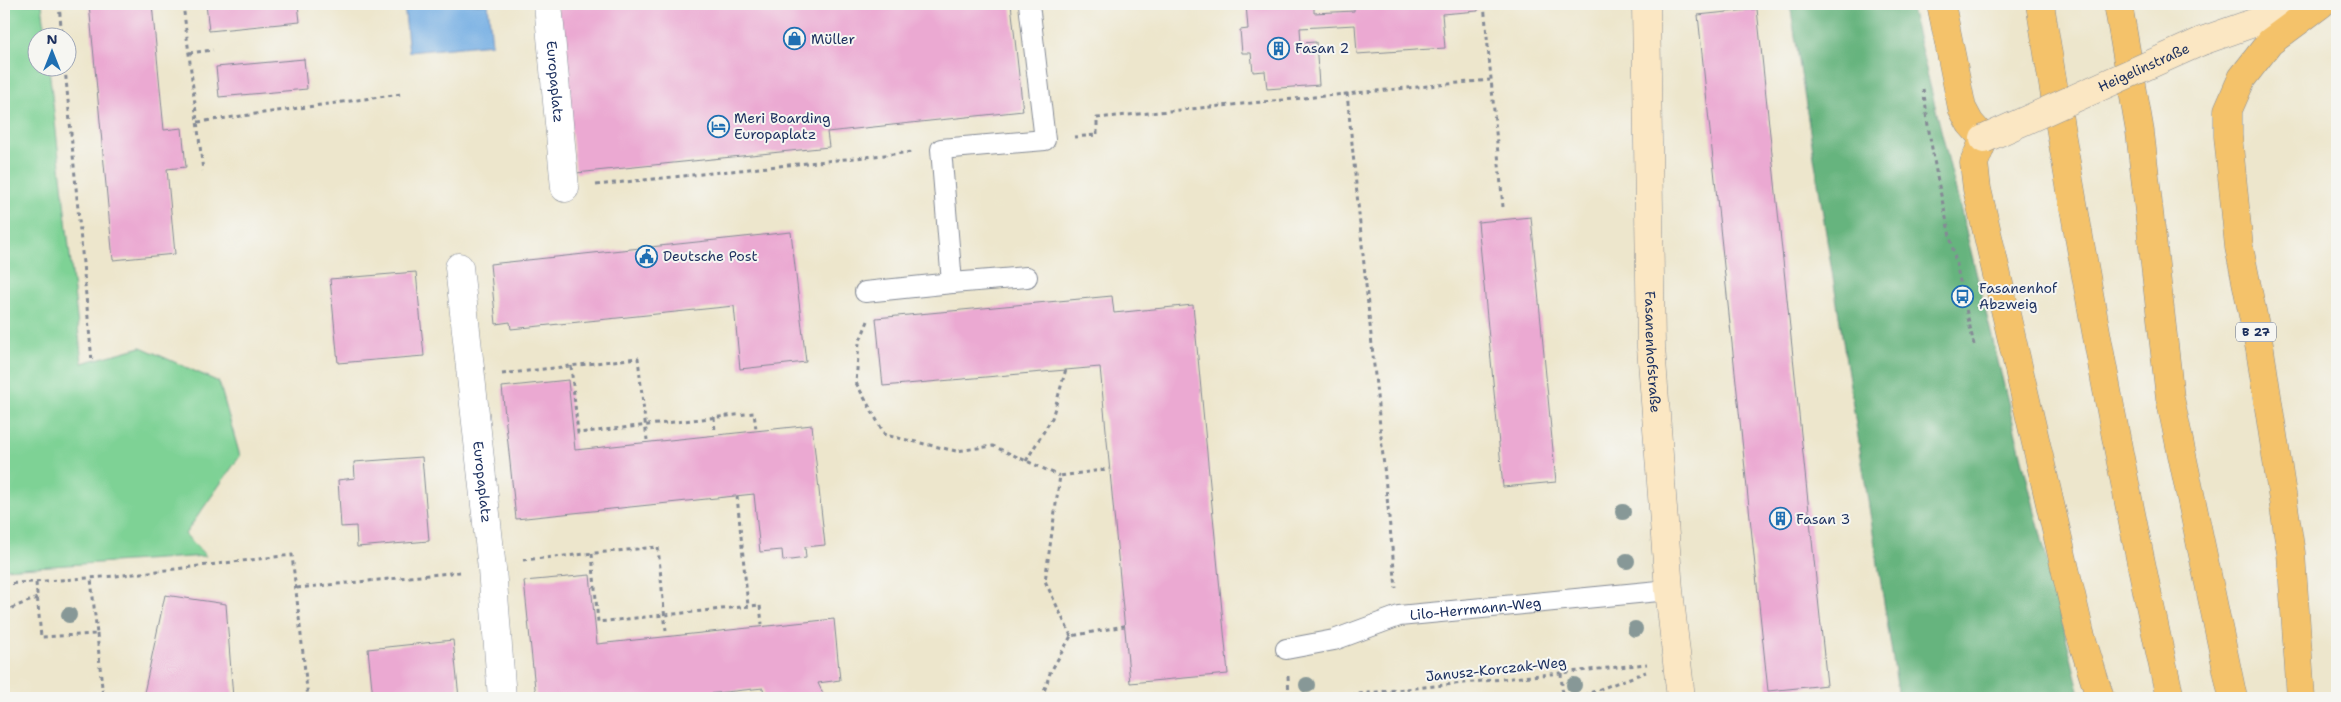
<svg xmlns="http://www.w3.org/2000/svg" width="2341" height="702" font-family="'Shantell Sans',sans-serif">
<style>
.green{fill:#7ed295;stroke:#4c807a}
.forest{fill:#66b47e;stroke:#40726e}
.water{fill:#73ade3;stroke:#476ea0}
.building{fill:#eba9d2}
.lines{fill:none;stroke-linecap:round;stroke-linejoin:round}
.lane-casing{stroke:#848a95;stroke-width:22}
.street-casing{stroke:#848a95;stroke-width:29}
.secondary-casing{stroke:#848a95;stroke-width:29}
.highway-casing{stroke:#848a95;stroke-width:29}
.path{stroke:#848a95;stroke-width:3;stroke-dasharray:4 4;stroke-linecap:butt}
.lane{stroke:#fff;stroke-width:20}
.street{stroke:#fff;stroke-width:28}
.secondary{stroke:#fbe7c3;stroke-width:28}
.highway{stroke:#f4c26a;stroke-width:28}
.secondary-bridge-casing{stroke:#848a95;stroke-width:29;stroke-linecap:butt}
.secondary-bridge{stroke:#fbe7c3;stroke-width:28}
.tree{fill:#879897}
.labels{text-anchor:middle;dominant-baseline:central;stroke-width:4;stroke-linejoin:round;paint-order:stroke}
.shield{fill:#f6f6f2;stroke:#5d6b8a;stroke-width:1}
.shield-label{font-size:12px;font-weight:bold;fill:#1b2f5e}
.poi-label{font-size:14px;fill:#1b2f5e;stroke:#f6f6f2;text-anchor:start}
.street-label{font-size:14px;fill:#1b2f5e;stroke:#f6f6f2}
</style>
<rect width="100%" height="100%" fill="#f6f6f2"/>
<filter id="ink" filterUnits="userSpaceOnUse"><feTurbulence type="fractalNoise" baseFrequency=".02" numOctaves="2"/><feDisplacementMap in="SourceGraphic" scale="10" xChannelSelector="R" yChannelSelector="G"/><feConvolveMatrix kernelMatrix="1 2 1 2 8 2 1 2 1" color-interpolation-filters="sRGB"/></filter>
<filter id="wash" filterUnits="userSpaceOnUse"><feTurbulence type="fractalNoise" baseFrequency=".0096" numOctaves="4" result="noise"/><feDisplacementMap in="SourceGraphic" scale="20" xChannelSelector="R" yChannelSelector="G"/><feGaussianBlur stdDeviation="1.12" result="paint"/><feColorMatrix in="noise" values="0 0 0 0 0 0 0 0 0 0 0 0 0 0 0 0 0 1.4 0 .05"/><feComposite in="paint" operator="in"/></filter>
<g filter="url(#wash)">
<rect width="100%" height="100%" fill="#ede6cc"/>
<polygon class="green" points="4,4 42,4 46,37 38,38 38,68 49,68 82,363 141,347 219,382 240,456 185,534 206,556 4,569"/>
<g class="forest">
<polygon points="1685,4 1752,4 1686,9"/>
<polygon points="1790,4 1910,4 2081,698 1899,698"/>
</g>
<polygon class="water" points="404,4 488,4 492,44 409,52"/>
<g id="blocks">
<g class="building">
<polygon points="89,4 152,4 164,130 182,128 186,167 167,169 175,254 113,260"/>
<polygon points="206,4 298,4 300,22 209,31"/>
<polygon points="557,4 1011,4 1023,111 827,132 829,147 576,173"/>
<polygon points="1246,4 1314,4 1314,13 1354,11 1354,4 1478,4 1478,11 1442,14 1445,48 1357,54 1355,25 1300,28 1301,43 1316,42 1319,85 1267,89 1265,71 1253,72 1251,53 1242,53 1240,30 1248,29"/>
<polygon points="1757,9 1827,685 1768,691 1698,15"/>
<polygon points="304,59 307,89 219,97 216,67"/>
<polygon points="1531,217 1556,482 1503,487 1478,222"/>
<polygon points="791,232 806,362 740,369 734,306 511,329 510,322 496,324 490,264"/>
<polygon points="416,272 424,356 338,363 330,279"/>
<polygon points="1112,296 1114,313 1193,305 1228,674 1130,683 1100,367 883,386 876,318"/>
<polygon points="568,380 575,450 812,425 825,545 805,547 806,558 783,561 782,550 760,552 754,494 516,519 502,387"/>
<polygon points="422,457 429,541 357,547 356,526 341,527 338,480 355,478 354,462"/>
<polygon points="590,575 597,644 834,619 840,680 818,683 825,698 765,698 763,688 669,698 536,698 524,581"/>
<polygon points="165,595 226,604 233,698 127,698 144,693"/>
<polygon points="453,640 459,698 373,698 368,649"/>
</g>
</g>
</g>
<g filter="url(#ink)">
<use href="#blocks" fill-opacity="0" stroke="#848a95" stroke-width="1"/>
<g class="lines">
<defs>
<g id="lane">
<polyline points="1027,277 952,283 941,149 1045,140 1029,4"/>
<polyline points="865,292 952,283"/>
<path id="s1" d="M1286 649 1334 640 1399 616 1669 590"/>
</g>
<g id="street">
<path id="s2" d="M548 4 565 188"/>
<path id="s3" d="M459 267 492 569 502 698"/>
</g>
<g id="secondary">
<path id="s4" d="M1646 4 1651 347 1669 590 1681 698"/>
<polyline points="2202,41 2307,4"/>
</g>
<g id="highway">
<polyline points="1941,4 1962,108 1970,123 1984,139 1974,163 1977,189 2080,633 2100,698"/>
<path d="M2040 4C2077 237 2119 468 2170 698"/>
<polyline points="2118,4 2140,132 2170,398 2233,698"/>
<polyline points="2301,698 2291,553 2260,350 2239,247 2228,136 2228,110 2242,78 2270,42 2321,4"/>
</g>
</defs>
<use href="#lane" class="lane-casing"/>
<use href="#street" class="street-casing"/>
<use href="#secondary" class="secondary-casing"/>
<use href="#highway" class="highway-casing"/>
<g class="path">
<polyline points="59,4 62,38"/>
<polyline points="183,4 203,171"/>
<polyline points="1484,4 1503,207"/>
<polyline points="189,53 213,50"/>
<polyline points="65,68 92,361"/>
<polyline points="1923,89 1927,114"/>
<polyline points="1347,93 1396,588"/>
<polyline points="1926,114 1937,177 1974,345"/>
<polyline points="198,122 401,94"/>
<polyline points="1074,137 1097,135 1097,118 1490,80"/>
<polyline points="596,185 913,152"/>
<polyline points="868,321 859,343 856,383 885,435 956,451 993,446 1060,476"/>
<polyline points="571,366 578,433 754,413 756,429"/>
<polyline points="502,374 638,358 647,440"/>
<polyline points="714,417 715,433"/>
<polyline points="1026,461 1052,418 1066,369"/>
<polyline points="737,496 748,606"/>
<polyline points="592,554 598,622 760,605 762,624"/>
<polyline points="523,560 658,547 666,631"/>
<polyline points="36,583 41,637 97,634 91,579"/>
<polyline points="4,584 116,576 292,555 308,698"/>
<polyline points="297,588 460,572"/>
<polyline points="4,611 37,598"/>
<polyline points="97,634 103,698"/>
<polyline points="1071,636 1045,581 1060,476 1109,469"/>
<polyline points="1561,673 1563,698"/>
<polyline points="1288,676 1289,698"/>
<polyline points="1042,698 1050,673 1071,636 1124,626"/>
<polyline points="1319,698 1647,664"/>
<polyline points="1576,698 1646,672"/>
</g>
<use href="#lane" class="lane"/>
<use href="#street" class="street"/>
<use href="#secondary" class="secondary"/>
<use href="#highway" class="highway"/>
<defs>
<g id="secondary-bridge">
<path id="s5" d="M1984 139 2202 41"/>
</g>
</defs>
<use href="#secondary-bridge" class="secondary-bridge-casing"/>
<use href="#secondary-bridge" class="secondary-bridge"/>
</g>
<g class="tree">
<circle cx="1623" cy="512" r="8"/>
<circle cx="1627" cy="561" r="8"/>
<circle cx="69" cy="615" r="8"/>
<circle cx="1635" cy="629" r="8"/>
<circle cx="1307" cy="685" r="8"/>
<circle cx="1574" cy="685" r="8"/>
</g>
</g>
<defs>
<symbol id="shop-ring" viewBox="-11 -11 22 22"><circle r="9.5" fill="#f6f6f2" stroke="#1f6fb2" stroke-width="1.5"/><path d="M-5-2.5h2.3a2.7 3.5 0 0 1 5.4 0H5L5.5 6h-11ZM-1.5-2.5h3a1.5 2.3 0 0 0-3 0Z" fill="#1f6fb2"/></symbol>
<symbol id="building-ring" viewBox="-11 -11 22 22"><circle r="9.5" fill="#f6f6f2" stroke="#1f6fb2" stroke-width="1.5"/><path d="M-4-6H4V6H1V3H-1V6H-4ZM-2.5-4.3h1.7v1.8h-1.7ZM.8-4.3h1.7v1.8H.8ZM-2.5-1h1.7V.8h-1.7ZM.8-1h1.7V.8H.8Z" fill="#1f6fb2"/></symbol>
<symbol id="hotel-ring" viewBox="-11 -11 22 22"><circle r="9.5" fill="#f6f6f2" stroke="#1f6fb2" stroke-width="1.5"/><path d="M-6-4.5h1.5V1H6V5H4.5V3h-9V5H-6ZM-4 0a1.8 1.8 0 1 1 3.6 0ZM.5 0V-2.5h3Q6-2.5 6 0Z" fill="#1f6fb2"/></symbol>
<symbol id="civic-ring" viewBox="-11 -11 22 22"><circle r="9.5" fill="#f6f6f2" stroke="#1f6fb2" stroke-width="1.5"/><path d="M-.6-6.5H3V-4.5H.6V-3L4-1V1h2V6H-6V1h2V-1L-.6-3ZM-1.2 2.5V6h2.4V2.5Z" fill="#1f6fb2"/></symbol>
<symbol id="bus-ring" viewBox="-11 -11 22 22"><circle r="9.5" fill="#f6f6f2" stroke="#1f6fb2" stroke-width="1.5"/><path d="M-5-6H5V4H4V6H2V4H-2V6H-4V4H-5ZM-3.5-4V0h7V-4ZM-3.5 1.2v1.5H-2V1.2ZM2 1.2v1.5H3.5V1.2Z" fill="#1f6fb2"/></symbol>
</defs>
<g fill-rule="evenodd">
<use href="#shop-ring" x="782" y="26" width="25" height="25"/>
<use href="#building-ring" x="1266" y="36" width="25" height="25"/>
<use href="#hotel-ring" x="706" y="114" width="25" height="25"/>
<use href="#civic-ring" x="634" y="244" width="25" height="25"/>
<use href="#bus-ring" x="1950" y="284" width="25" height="25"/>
<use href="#building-ring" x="1768" y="506" width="25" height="25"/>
</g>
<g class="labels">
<rect class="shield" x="2236" y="322.5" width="40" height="19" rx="4"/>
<g class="shield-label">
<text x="2256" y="332">B 27</text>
</g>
<g class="poi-label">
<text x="811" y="39">Müller</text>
<text x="1295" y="48">Fasan 2</text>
<text x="734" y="118">Meri Boarding<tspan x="734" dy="16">Europaplatz</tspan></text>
<text x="663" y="256">Deutsche Post</text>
<text x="1979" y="288">Fasanenhof<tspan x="1979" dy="16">Abzweig</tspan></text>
<text x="1796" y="519">Fasan 3</text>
</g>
<g class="street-label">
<text stroke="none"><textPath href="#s5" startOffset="175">Heigelinstraße</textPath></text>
<text stroke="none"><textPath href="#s2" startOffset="78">Europaplatz</textPath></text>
<text stroke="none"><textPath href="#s4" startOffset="348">Fasanenhofstraße</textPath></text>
<text stroke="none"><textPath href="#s3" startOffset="216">Europaplatz</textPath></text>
<text stroke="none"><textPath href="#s1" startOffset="195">Lilo-Herrmann-Weg</textPath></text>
<text transform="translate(1496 669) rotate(-6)">Janusz-Korczak-Weg</text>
</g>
</g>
<rect width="2341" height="702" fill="none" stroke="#f6f6f2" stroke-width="20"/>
<g transform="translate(52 52)"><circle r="24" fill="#f6f6f2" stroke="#9ea6b7"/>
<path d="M0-4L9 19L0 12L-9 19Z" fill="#1f6fb2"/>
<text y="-8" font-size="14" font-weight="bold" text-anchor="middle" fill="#1b2f5e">N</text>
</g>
</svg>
